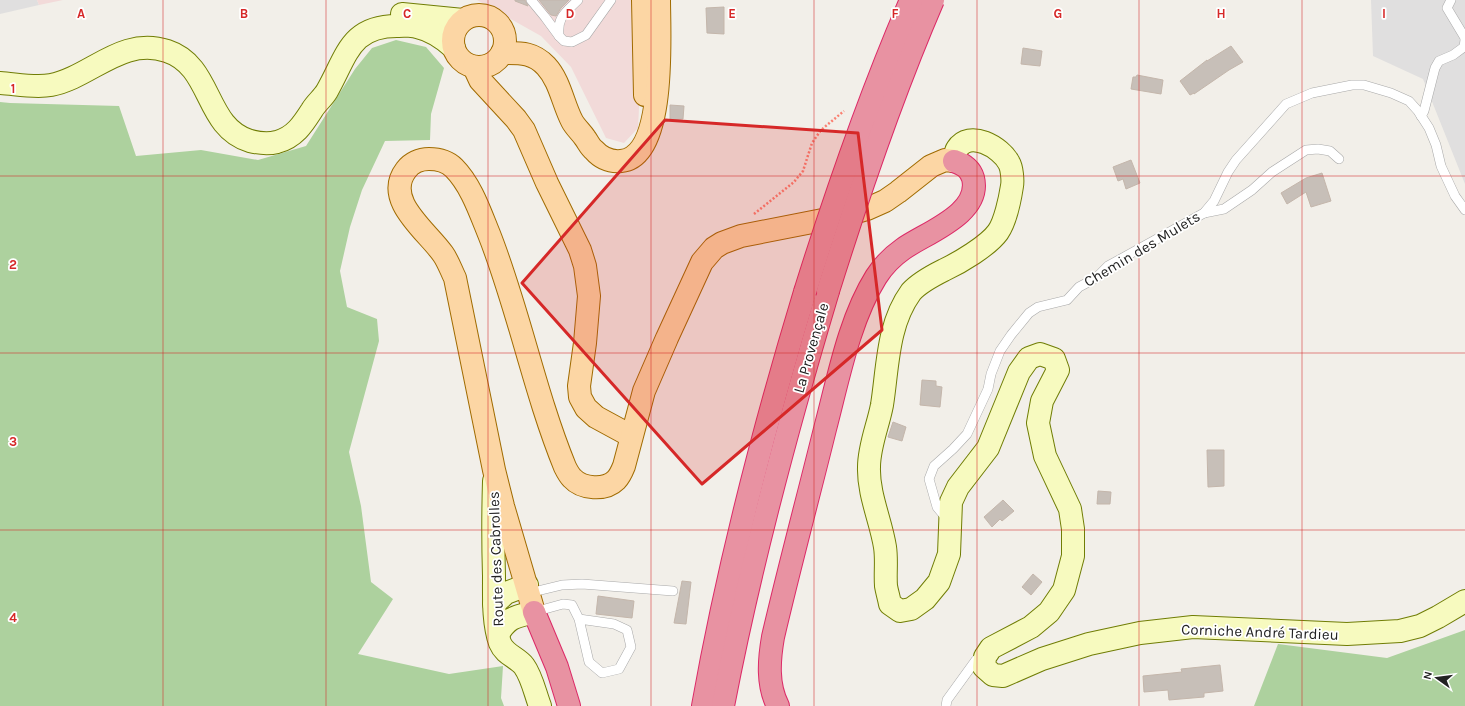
<svg xmlns="http://www.w3.org/2000/svg" width="1465" height="706" font-family="Karla,sans-serif">
<style>
.residential{fill:#e0dfdf}
.commercial{fill:#f2dad9}
.forest{fill:#add19e}
.building{fill:#c7bfb8;stroke:#c4b6ab}
.lines{fill:none;stroke-linecap:round;stroke-linejoin:round}
.lane-casing{stroke:#a9a9a9;stroke-width:10}
.secondary-casing{stroke:#707d05;stroke-width:24}
.primary-casing{stroke:#a06b00;stroke-width:24}
.highway-casing{stroke:#dc2a67;stroke-width:24}
.path{stroke:#fa8072;stroke-width:2.5;stroke-dasharray:2 2;stroke-linecap:butt}
.lane{stroke:#fff;stroke-width:9}
.secondary{stroke:#f7fabf;stroke-width:22}
.primary{stroke:#fcd6a4;stroke-width:22}
.highway{stroke:#e892a2;stroke-width:22}
.highway-bridge-casing{stroke:#dc2a67;stroke-width:24;stroke-linecap:butt}
.highway-bridge{stroke:#e892a2;stroke-width:22}
.marked{fill:#d62828;fill-opacity:0.2;stroke:#d62828;stroke-width:3;stroke-linejoin:round}
.grid{fill:none;stroke:#d62828;stroke-width:1;stroke-opacity:0.55}
.labels{text-anchor:middle;dominant-baseline:central;stroke-width:3.5;stroke-linejoin:round;paint-order:stroke}
.street-label{font-size:15px;fill:#222;stroke:#fff}
.grid-label{font-size:13px;text-anchor:middle;font-weight:bold;fill:#d62828;stroke:#fff;stroke-width:3.5;stroke-linejoin:round;paint-order:stroke}
</style>
<rect width="100%" height="100%" fill="#f2efe9"/>
<g class="residential">
<polygon points="0,0 37,0 39,5 0,14"/>
<polygon points="1371,0 1465,0 1465,184 1423,79 1373,56"/>
</g>
<g class="commercial">
<polygon points="37,0 63,0 39,5"/>
<polygon points="477,0 647,0 643,30 638,128 624,143 606,138 571,67 541,36"/>
</g>
<g class="forest">
<polygon points="396,40 426,47 444,68 431,114 430,140 385,141 362,190 350,227 340,271 347,307 377,319 379,341 349,452 361,506 371,582 393,599 358,654 449,674 503,666 501,698 504,706 0,706 0,102 10,103 119,106 136,156 201,150 258,160 306,146 355,69 372,48"/>
<polygon points="1465,630 1465,706 1254,706 1278,644 1387,658"/>
</g>
<g class="building">
<polygon points="515,0 525,0 528,6 515,1"/>
<polygon points="539,0 569,0 561,8 556,16 551,15"/>
<polygon points="724,7 724,34 707,33 706,8"/>
<polygon points="1231,46 1243,62 1229,70 1194,94 1194,93 1190,95 1180,81 1207,60 1207,61"/>
<polygon points="1023,48 1042,51 1040,66 1021,64"/>
<polygon points="1137,75 1163,80 1161,94 1131,89 1133,77 1136,77"/>
<polygon points="670,105 684,106 683,119 670,120"/>
<polygon points="1131,160 1140,183 1126,189 1123,179 1118,181 1113,167"/>
<polygon points="1322,173 1331,201 1311,207 1306,192 1287,204 1281,193 1306,178"/>
<polygon points="922,380 936,381 936,386 942,387 940,407 920,405"/>
<polygon points="893,422 906,427 902,441 888,437"/>
<polygon points="1207,450 1224,450 1224,486 1208,487"/>
<polygon points="1098,491 1111,492 1110,504 1097,504"/>
<polygon points="1003,500 1014,511 1002,521 1000,519 992,527 984,517"/>
<polygon points="1033,574 1042,582 1031,595 1022,587"/>
<polygon points="682,581 691,582 686,624 674,623"/>
<polygon points="598,596 634,601 632,618 596,614"/>
<polygon points="1220,665 1223,691 1204,693 1204,697 1169,700 1168,690 1144,692 1143,676 1182,672 1181,669"/>
</g>
<g class="lines">
<defs>
<g id="lane">
<polyline points="531,0 545,17 559,36 564,41 572,42 586,35 611,0"/>
<polyline points="1451,0 1447,8 1465,38"/>
<path d="M559 36C557 17 565 13 578 0"/>
<polyline points="1421,116 1424,111 1435,68 1439,61 1453,55 1464,47 1465,40"/>
<polyline points="1204,213 1224,209 1252,190 1272,172 1306,150 1318,149 1330,151 1339,159"/>
<polyline points="947,519 937,507 929,479 934,466 953,449 967,434 988,389 991,374 1000,351 1011,335 1029,313 1038,307 1067,300 1079,287 1096,278 1108,266 1204,213 1214,201 1228,172 1236,160 1286,104 1312,93 1352,85 1364,85 1391,93 1409,101 1418,111 1429,128 1436,145 1441,166 1455,196 1465,210"/>
<polyline points="529,593 562,585 582,584 673,591"/>
<polyline points="534,612 563,604 572,605 579,619 589,662 602,673 619,669 631,647 627,630 614,624 579,619"/>
<polyline points="946,706 947,700 976,660 983,657"/>
</g>
<g id="secondary">
<polyline points="402,14 463,20"/>
<path d="M0 83C16 84 35 88 51 85 91 77 122 36 167 51 213 66 204 127 250 141 258 143 269 144 277 142 295 137 303 124 312 110 316 103 323 98 327 91 347 56 350 25 399 26 405 26 412 25 417 27 431 30 444 39 454 48"/>
<path d="M954 161C955 158 955 152 957 149 969 129 1001 147 1009 163 1012 168 1013 181 1012 186 1010 199 1005 222 998 232 988 246 959 263 944 270 934 275 918 284 911 292 887 325 888 367 882 405 878 426 869 446 869 467 868 494 881 521 885 547 887 560 885 573 886 586 887 592 889 598 890 604L900 611 911 609 925 599 939 582 949 554 951 502 958 487 988 448 1019 372 1029 358 1040 354 1054 359 1058 370 1042 401 1038 423 1045 456 1070 509 1073 529V556L1064 590 1049 612 1031 627 991 648 985 657 984 667 993 675 1003 676 1042 659 1089 644 1140 633 1193 627 1347 634 1400 631 1420 626 1438 617 1465 601"/>
<path d="M494 481C493 513 493 544 494 576 494 598 493 623 500 643 505 655 517 657 524 666 532 677 535 693 540 706"/>
<polyline points="494,604 506,593 527,585"/>
<path d="M498 634C509 616 516 617 534 612"/>
</g>
<g id="primary">
<polyline points="643,0 645,95"/>
<circle cx="479" cy="41" r="26"/>
<path d="M502 53C520 53 533 52 546 66 560 81 563 104 572 121 575 127 581 132 585 138 588 142 590 147 594 150 601 158 610 162 621 161 667 157 659 32 659 0"/>
<polyline points="474,67 480,80 516,119 524,130 547,183 580,250 585,266 589,296 585,343 579,386 580,397 586,408 596,417 631,436"/>
<path d="M534 612 503 506 494 470 455 278C451 270 448 261 443 254 427 231 383 200 406 170 411 163 420 159 429 159 438 159 447 161 454 168 471 185 480 212 489 234 519 310 534 391 565 467 567 471 569 475 572 478 582 489 605 491 616 480 620 476 622 471 624 466L644 391 667 338 702 262 714 248 722 243 741 236 843 216 867 209 885 201 898 192 931 166 945 160 954 161"/>
</g>
<g id="highway">
<polyline points="534,612 557,667 569,706"/>
<path d="M703 706C728 566 764 427 805 292"/>
<path d="M723 706C750 565 787 428 828 291"/>
<path d="M778 706C767 685 769 660 773 637 789 568 808 498 825 429 838 380 849 320 876 277 883 266 893 256 903 249 925 233 982 214 973 178 970 168 963 164 954 161"/>
</g>
</defs>
<use href="#lane" class="lane-casing"/>
<use href="#secondary" class="secondary-casing"/>
<use href="#primary" class="primary-casing"/>
<use href="#highway" class="highway-casing"/>
<polyline class="path" points="754,214 794,182 803,171 812,143 821,130 844,111"/>
<use href="#lane" class="lane"/>
<use href="#secondary" class="secondary"/>
<use href="#primary" class="primary"/>
<use href="#highway" class="highway"/>
<defs>
<g id="highway-bridge">
<path d="M828 291C859 192 892 95 933 0"/>
<path d="M805 292C836 193 870 95 911 0"/>
</g>
</defs>
<use href="#highway-bridge" class="highway-bridge-casing"/>
<use href="#highway-bridge" class="highway-bridge"/>
</g>
<path class="marked" d="M665 120 858 133 882 330 702 484 522 283Z"/>
<path class="grid" d="M163 0V706M326 0V706M488 0V706M651 0V706M814 0V706M977 0V706M1139 0V706M1302 0V706M0 176H1465M0 353H1465M0 530H1465"/>
<g class="labels">
<g class="street-label">
<text transform="translate(1142 249) rotate(-31)">Chemin des Mulets</text>
<text transform="translate(811 348) rotate(-74)">La Provençale</text>
<text transform="translate(496 559) rotate(-92)">Route des Cabrolles</text>
<text transform="translate(1260 632) rotate(2)">Corniche André Tardieu</text>
</g>
</g>
<g class="grid-label">
<text x="81" y="18">A</text>
<text x="244" y="18">B</text>
<text x="407" y="18">C</text>
<text x="570" y="18">D</text>
<text x="732" y="18">E</text>
<text x="895" y="18">F</text>
<text x="1058" y="18">G</text>
<text x="1221" y="18">H</text>
<text x="1384" y="18">I</text>
<text x="13" y="93">1</text>
<text x="13" y="269">2</text>
<text x="13" y="446">3</text>
<text x="13" y="622">4</text>
</g>
<g transform="translate(1437 678) rotate(284)" stroke="#ffffff" stroke-width="3" paint-order="stroke">
<path d="M0-3L7 15L0 10L-7 15Z" fill="#222222"/>
<text y="-6" font-size="11" font-weight="bold" text-anchor="middle" fill="#222222">N</text>
</g>
</svg>
